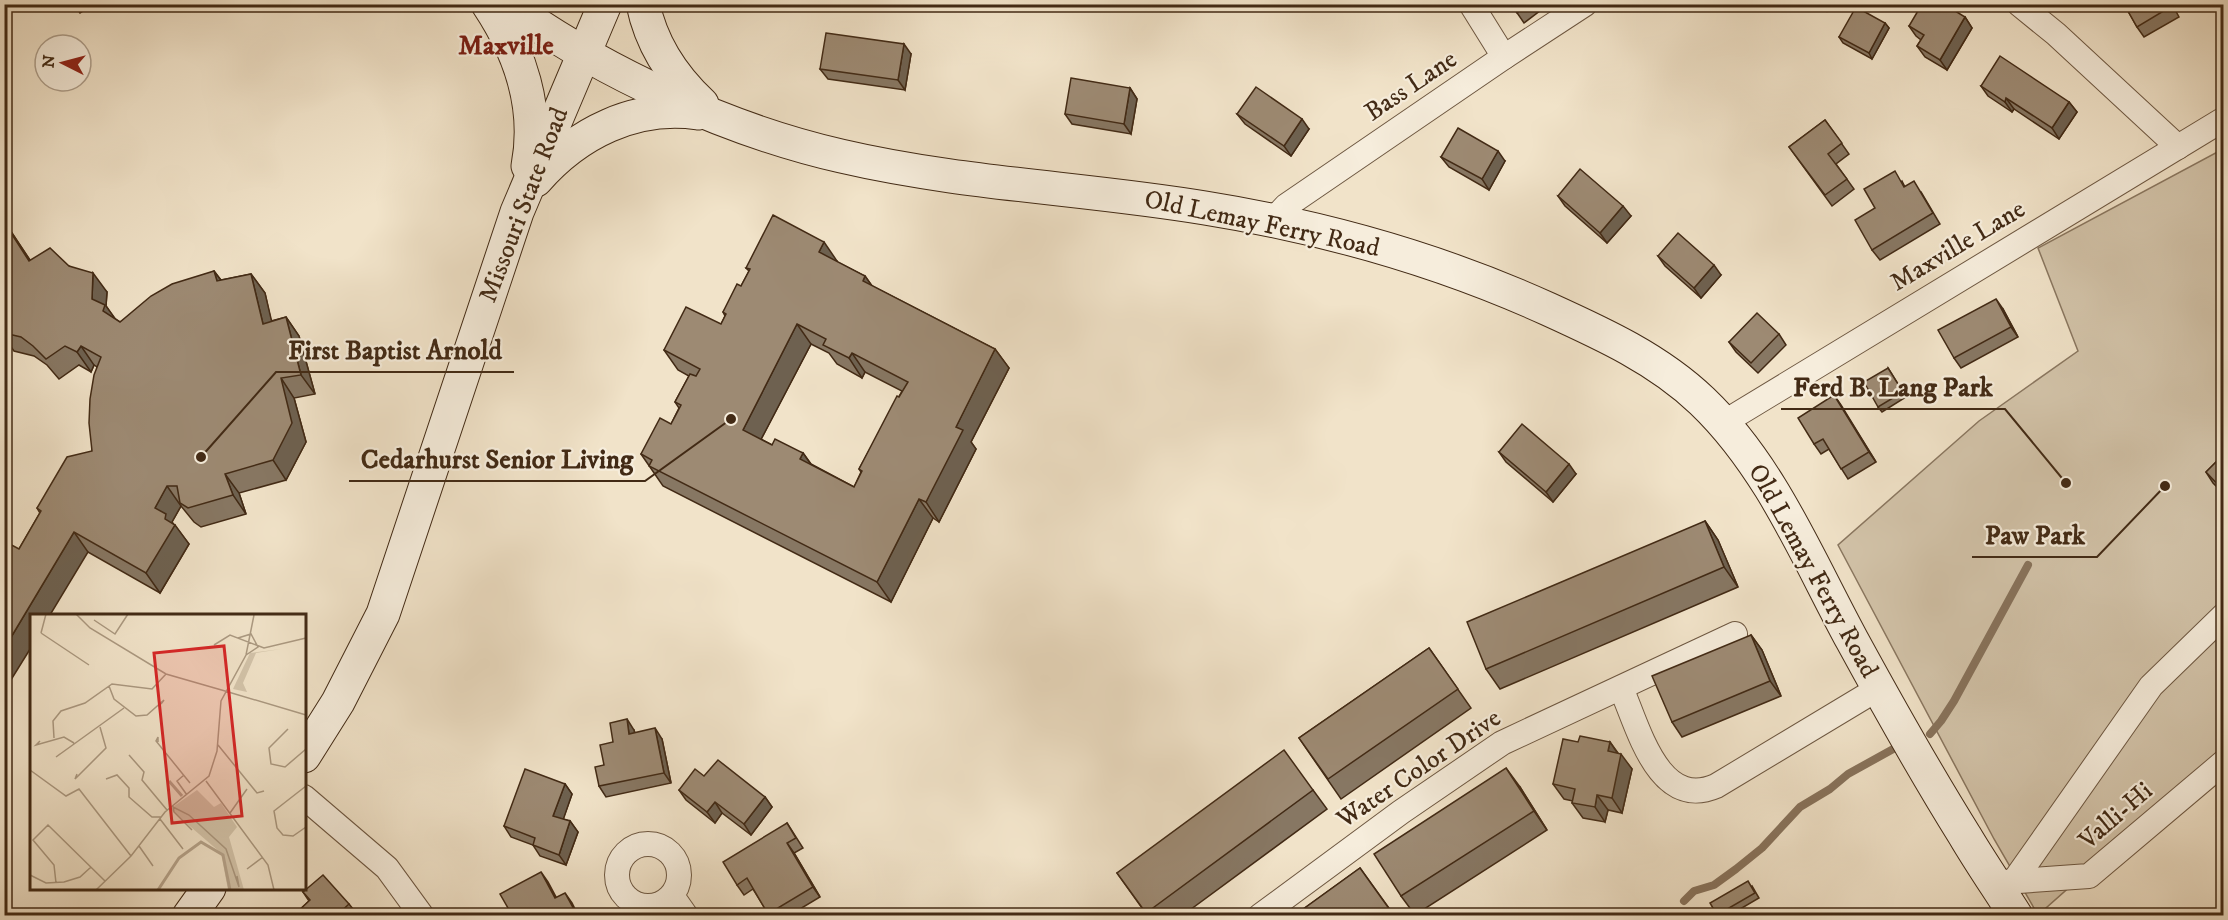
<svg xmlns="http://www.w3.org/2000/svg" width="2228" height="920" font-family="'IM FELL DW Pica',serif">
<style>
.green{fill:#d3c4aa;stroke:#8a7760;stroke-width:1.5}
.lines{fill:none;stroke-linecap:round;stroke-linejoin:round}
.stream{stroke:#88735c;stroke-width:8}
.street-casing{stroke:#6e5842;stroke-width:26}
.secondary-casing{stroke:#422a15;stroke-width:35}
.street{stroke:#f6eddc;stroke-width:24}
.secondary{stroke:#f6eddc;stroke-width:33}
.wall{fill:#877763;stroke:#422a15;stroke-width:1.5;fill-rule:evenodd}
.shaded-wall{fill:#6e6150;stroke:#422a15;stroke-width:1.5}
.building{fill:#9d8a73;stroke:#422a15;stroke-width:1.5;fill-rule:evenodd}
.labels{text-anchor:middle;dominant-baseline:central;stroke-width:4.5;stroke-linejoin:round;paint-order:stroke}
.street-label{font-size:26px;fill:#422a15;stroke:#f6eddc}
.neighbourhood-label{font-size:27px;font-weight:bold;fill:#7a1f14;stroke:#f6eddc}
.inset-river{fill:none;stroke:#b6a48c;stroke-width:3}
.inset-road{fill:none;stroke:#ab9981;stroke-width:1.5}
.view{fill:#d62828;fill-opacity:0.15;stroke:#d62828;stroke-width:3}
.inset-edge{fill:none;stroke:#422a15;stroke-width:3}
.leader{fill:none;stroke:#422a15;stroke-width:2}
.callout-dot{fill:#422a15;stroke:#f6eddc;stroke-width:2}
.callout-label{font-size:27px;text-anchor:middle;font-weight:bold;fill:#422a15;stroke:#f6eddc;stroke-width:4.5;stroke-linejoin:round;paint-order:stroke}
</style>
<rect width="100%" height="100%" fill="#f1e3c9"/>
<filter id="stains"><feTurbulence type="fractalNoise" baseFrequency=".00333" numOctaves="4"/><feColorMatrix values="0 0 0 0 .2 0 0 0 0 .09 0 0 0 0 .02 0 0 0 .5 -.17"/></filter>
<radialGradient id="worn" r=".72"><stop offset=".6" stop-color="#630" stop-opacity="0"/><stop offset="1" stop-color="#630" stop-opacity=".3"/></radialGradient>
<polygon class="green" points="2223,149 2223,751 2038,915 1994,839 1838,545 1979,421 2078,351 2038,248"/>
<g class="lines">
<g class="stream">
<polyline points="1930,734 1941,721 1954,701 2028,565"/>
<polyline points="1684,901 1694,891 1714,885 1736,869 1762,848 1800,807 1830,789 1848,774 1895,748"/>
</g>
<defs>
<g id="street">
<polyline points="1471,4 1504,57"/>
<polyline points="2019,4 2056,34 2178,147"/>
<polyline points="1273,220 1286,206 1504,57 1585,4"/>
<polyline points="1723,423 2224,119"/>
<path d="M1621 688C1638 726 1658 811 1716 786L1879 688"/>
<polyline points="304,797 387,868 422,916"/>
<circle cx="648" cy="875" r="31"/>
<polyline points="2014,881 2151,686 2224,615"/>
<polyline points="2004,882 2089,876 2224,762"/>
<polyline points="672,896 686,916"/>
<polyline points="1260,916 1401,812 1502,743 1735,634"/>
</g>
<g id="secondary">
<path d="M488 4C520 52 539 108 528 166"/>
<path d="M507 4C602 72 727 130 841 156 961 184 1084 188 1205 208 1323 227 1440 260 1548 309 1603 334 1658 359 1702 401 1771 467 1807 557 1852 640 1888 706 1925 772 1965 836 1981 863 1999 889 2016 916"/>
<path d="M643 4C651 43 673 77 702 104"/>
<path d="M536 180C577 133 635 104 698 113"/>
<polyline points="304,756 338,702 383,614 517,212 605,4"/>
<polyline points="189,916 209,888"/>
</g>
</defs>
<use href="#street" class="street-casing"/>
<use href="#secondary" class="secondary-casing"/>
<use href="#street" class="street"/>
<use href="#secondary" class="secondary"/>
</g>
<g class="wall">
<polygon points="74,4 94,4 80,13"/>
<polygon points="1511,4 1549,4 1524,23"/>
<polygon points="1816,4 1831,4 1827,11"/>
<polygon points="2124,4 2172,4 2179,17 2144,37 2137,27"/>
<polygon points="1965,17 1972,28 1947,70 1925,57 1917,46 1921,40 1916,36 1909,26"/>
<polygon points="1885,23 1889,28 1872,59 1843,43 1839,37"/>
<polygon points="911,54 905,90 828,79 820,69"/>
<polygon points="1981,86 2069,102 2077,112 2059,139 2014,109 2012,112 1988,96"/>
<polygon points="1130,88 1137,99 1131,134 1072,124 1065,114"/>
<polygon points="1237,114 1309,129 1291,156 1245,124"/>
<polygon points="1825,120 1849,154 1836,164 1854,189 1832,206 1789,147"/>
<polygon points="1441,157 1505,161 1489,190 1449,167"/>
<polygon points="1902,181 1905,187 1921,192 1940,224 1880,260 1872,250 1875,208"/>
<polygon points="1558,196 1631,216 1607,243 1565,206"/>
<polygon points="4,221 30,260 69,266 107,292 106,306 114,318 120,322 214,271 221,280 251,274 265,293 271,321 286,317 299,336 315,394 294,398 306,442 286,480 239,493 246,514 201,527 194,522 181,506 172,522 189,544 160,593 88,552 19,549 40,513 37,508 92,451 97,367 94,365 91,372 79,365 59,379 47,365 34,356 14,351 4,337"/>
<polygon points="1658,256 1721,275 1701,298 1665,266"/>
<path d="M837 261V262L865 276 872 286 995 349 1009 368 971 442 976 449 939 522 933 518 891 602 663 486 641 454 671 424 679 408 675 402 689 376 678 370 664 350 721 324 725 316 723 312 741 286 749 271 746 268ZM811 344 829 353 837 364 862 378 865 372 902 391 859 469 861 472 854 487 811 464 803 453 772 445 761 439Z"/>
<polygon points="2003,309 2018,337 1961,368 1954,358"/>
<polygon points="1779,334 1786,345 1758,373 1736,352 1729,342"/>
<polygon points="1888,368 1906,397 1882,412 1878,407"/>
<polygon points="1834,395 1876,462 1848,479 1829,449 1821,454 1814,444"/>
<polygon points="1499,452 1576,474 1553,502 1506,462"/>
<polygon points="2223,455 2223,493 2213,483 2206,472"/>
<polygon points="1705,521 1718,540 1738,587 1500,689 1486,669"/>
<polygon points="1751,635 1762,650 1781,696 1682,737 1672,722"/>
<polygon points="1429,648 1471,708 1341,799 1299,738"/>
<polygon points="634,730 635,733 662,739 671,783 606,797 599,786 604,765 613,742"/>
<polygon points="1578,742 1610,742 1618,753 1632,769 1622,813 1608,810 1605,822 1583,818 1572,803 1573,801 1564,799 1553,784"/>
<polygon points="704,776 765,797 772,807 751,835 722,813 715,823 686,800 679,790"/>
<polygon points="565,784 572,794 563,819 570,821 578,832 566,865 540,856 533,845 511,837 504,826"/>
<polygon points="1520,787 1547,830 1415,915 1401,896"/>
<polygon points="1313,790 1327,809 1183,915 1147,915 1117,873"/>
<polygon points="787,823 803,848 794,853 820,897 790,915 769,915 753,889 744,895 737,885"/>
<polygon points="1360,868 1394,915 1295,915"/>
<polygon points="1752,886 1759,898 1730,915 1717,915"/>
<polygon points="303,892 349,904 357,914 355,915 294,915 309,901"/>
</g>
<g class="shaded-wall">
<polygon points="1823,4 1831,4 1827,11"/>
<polygon points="1965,17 1972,28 1947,70 1940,60"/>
<polygon points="1885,23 1889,28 1872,59 1869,53"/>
<polygon points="904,44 911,54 905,90 898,80"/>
<polygon points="1130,88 1137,99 1131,134 1124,124"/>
<polygon points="2006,98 2014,109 2012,112 2005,102"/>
<polygon points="2069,102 2077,112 2059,139 2052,128"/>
<polygon points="1302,119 1309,129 1291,156 1284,146"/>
<polygon points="1498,151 1505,161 1489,190 1482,179"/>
<polygon points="1623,206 1631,216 1607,243 1600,233"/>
<polygon points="4,221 43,280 29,261 4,222"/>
<polygon points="824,242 837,261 832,272 819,252"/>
<polygon points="1714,265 1721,275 1701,298 1694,288"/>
<polygon points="214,271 228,290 217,281"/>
<polygon points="93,273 107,292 106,306 119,324 117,331 92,299"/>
<polygon points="251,274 265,293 277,344 263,324"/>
<polygon points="865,276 879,296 863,281"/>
<polygon points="1996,299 2003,309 2018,337 2011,327"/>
<polygon points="286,317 299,336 315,394 301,375"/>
<polygon points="797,324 811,344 756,449 743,430"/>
<polygon points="81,346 94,365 91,372 77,352"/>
<polygon points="995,349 1009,368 971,442 976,449 939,522 926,502 956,427"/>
<polygon points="852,353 865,372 862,378 849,358"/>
<polygon points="281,378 294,398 306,442 286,480 273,460"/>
<polygon points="1834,395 1841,405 1876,462 1869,452"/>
<polygon points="803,453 817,473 800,459"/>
<polygon points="1569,464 1576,474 1553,502 1546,492"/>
<polygon points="225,474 239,493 246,514 233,495"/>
<polygon points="167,486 181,506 172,522 174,526 175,525 189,544 160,593 146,573 155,508"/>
<polygon points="919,499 933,518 891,602 877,582"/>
<polygon points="1705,521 1718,540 1738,587 1724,567"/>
<polygon points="74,532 88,552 50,615 32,615 32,646 4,691 4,649"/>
<polygon points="1751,635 1762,650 1781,696 1770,681"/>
<polygon points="627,719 634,730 637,744 629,734"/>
<polygon points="655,728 662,739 671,783 664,773"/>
<polygon points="1610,742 1620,757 1621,754 1632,769 1622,813 1612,798 1608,751"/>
<polygon points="1506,768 1520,787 1547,830 1534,811"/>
<polygon points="565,784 572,794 561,826 553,816"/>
<polygon points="1597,795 1608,810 1605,822 1595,807"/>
<polygon points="765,797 772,807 751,835 744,824"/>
<polygon points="715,802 722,813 715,823 707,812"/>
<polygon points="570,821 578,832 566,865 559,855"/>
<polygon points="787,843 794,853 820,897 813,887"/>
<polygon points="541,872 548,882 562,908 555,898"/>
<polygon points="565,893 572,903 578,915 577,915"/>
</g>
<g class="building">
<polygon points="1511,4 1528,4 1517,13"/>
<polygon points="1922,4 1944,4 1965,17 1940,60 1917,46 1924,35 1909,26"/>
<polygon points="2124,4 2171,4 2172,6 2137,27"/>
<polygon points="1856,7 1885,23 1869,53 1839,37"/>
<polygon points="826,33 904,44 898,80 820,69"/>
<polygon points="2000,56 2069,102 2052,128 2006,98 2005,102 1981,86"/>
<polygon points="1071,78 1130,88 1124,124 1065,114"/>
<polygon points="1256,87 1302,119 1284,146 1237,114"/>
<polygon points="1825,120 1842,143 1828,154 1847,179 1825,195 1789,147"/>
<polygon points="1458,128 1498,151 1482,179 1441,157"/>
<polygon points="1580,169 1623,206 1600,233 1558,196"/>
<polygon points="1895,171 1904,187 1914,181 1933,213 1872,250 1855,220 1875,208 1864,189"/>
<path d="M773 215 824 242 819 252 865 276 863 281 995 349 956 427 963 430 926 502 919 499 877 582 649 466 652 460 641 454 660 418 671 424 681 405 675 402 690 374 696 376 700 369 664 350 686 307 721 324 726 314 723 312 737 284 741 286 750 269 746 268ZM797 324 826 339 823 345 849 358 852 353 908 382 899 397 897 396 859 469 862 471 854 487 800 459 803 453 775 439 772 445 743 430Z"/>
<polygon points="4,222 29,261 50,248 69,266 93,273 92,299 105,305 103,311 120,322 151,296 172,284 214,271 217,281 251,274 263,324 286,317 301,375 281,378 292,423 273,460 225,474 233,495 188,508 180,503 177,486 167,486 155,508 166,514 165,519 175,525 146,573 74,532 4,649 4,545 6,542 19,549 41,511 37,508 67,457 92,451 89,423 90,399 94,375 101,357 81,346 77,352 65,346 46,359 33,346 21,337 4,333"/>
<polygon points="1678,233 1714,265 1694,288 1658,256"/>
<polygon points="1996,299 2011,327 1954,358 1938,330"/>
<polygon points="1757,313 1779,334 1751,363 1729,342"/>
<polygon points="1888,368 1903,392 1878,407 1864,382"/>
<polygon points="1834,395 1869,452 1841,469 1823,439 1814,444 1798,418"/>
<polygon points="1522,424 1569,464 1546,492 1499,452"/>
<polygon points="2223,455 2223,490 2206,472"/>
<polygon points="1705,521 1724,567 1486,669 1467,622"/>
<polygon points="1751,635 1770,681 1672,722 1652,676"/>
<polygon points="1429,648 1458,689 1328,779 1299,738"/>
<polygon points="627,719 629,734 655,728 664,773 599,786 595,767 604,765 600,745 613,742 610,723"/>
<polygon points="1580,736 1610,742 1608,751 1621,754 1612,798 1597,795 1595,807 1572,803 1575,789 1553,784 1563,739 1578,742"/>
<polygon points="1284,750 1313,790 1146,913 1117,873"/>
<polygon points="718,760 765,797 744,824 715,802 707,812 679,790 695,769 704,776"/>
<polygon points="1506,768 1534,811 1401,896 1374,854"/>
<polygon points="525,769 565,784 553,816 570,821 559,855 533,845 535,838 504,826"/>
<polygon points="787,823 796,838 787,843 813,887 768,914 747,878 737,885 723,862"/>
<polygon points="1360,868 1390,910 1382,915 1295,915"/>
<polygon points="541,872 555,898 565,893 577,915 512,915 500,894"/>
<polygon points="323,875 349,904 337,915 294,915 310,900 303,892"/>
<polygon points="1748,881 1755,893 1717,915 1710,903"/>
</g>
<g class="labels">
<g class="street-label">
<text transform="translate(1411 86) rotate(-34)">Bass Lane</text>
<text transform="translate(524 205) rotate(-69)">Missouri State Road</text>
<text transform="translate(1262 224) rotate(12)">Old Lemay Ferry Road</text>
<text transform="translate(1958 246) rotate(-31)">Maxville Lane</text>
<text transform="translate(1813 571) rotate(61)">Old Lemay Ferry Road</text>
<text transform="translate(1419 769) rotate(-34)">Water Color Drive</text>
<text transform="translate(2116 816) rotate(-41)">Valli-Hi</text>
</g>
<g class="neighbourhood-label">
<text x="506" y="46">Maxville</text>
</g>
</g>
<g transform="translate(30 614)">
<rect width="276" height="276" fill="#f1e3c9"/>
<path d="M251 35 226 39 213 69 217 78 203 75 220 39ZM167 176 184 193 191 189 207 213 199 223 214 276H198L191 239 140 195Z" fill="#d3c4aa"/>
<path class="inset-river" d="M139 167 152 182M128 276 149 244 171 228 193 241 200 276"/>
<path class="inset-road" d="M46 0 60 14 136 60 195 77M64 6 85 20 98 0M11 19 59 51M11 19 16 0M208 24 221 20 228 33 216 41M184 31 200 21 234 34 276 24M79 72 84 85 106 102 117 101 134 86 131 90M195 77 276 101M258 115 239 134 241 150 255 153 276 135M24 124 23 107 31 97 55 89 82 70 122 75 136 60M10 127 6 131 34 123 44 129M128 128V123L126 127 160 169M188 131 227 179 234 177M30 140 26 143 94 94M99 141 114 158 112 166 137 196M0 156 36 182 49 175 101 242M47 160 45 165 76 134 70 113M154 161 147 167 157 181M76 165 87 161 99 174V183L122 203H131M176 167 238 251 244 276M276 172 244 197 247 214 253 221 263 222 276 213M143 192 144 198 162 216M143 193 159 201 196 235 209 273 207 262M200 199 217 175M130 205 153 235M109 232 123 252M217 255 233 243M0 261 16 269 34 268 50 263 61 253M26 269 24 251 3 226 18 211 75 267M66 276 101 242 135 198 179 162 187 137 191 87 216 41 224 1"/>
<path class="view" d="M194 32 212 202 142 209 124 39Z"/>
<rect width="276" height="276" class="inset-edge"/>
</g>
<path class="leader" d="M201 457L276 372H514M2066 483L2005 409H1781M731 419L645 481H349M2165 486L2097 557H1972"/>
<g class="callout-dot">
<circle cx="201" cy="457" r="6"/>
<circle cx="2066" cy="483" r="6"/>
<circle cx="731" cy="419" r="6"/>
<circle cx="2165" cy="486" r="6"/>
</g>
<g class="callout-label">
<text x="395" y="359">First Baptist Arnold</text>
<text x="1893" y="396">Ferd B. Lang Park</text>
<text x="497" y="468">Cedarhurst Senior Living</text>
<text x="2035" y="544">Paw Park</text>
</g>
<rect width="2228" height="920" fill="none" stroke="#f1e3c9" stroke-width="24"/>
<rect x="6" y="6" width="2216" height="908" fill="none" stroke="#422a15" stroke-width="3"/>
<rect x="12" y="12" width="2204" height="896" fill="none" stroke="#422a15" stroke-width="1.5"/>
<g transform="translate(63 63) rotate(276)"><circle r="28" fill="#f6eddc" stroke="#ae9f8c" stroke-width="1.5"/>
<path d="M0-4.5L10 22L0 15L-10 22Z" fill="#8f2418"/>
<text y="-9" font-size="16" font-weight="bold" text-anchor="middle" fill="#422a15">N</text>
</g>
<rect width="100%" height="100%" filter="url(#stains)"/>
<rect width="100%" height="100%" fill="url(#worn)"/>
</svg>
